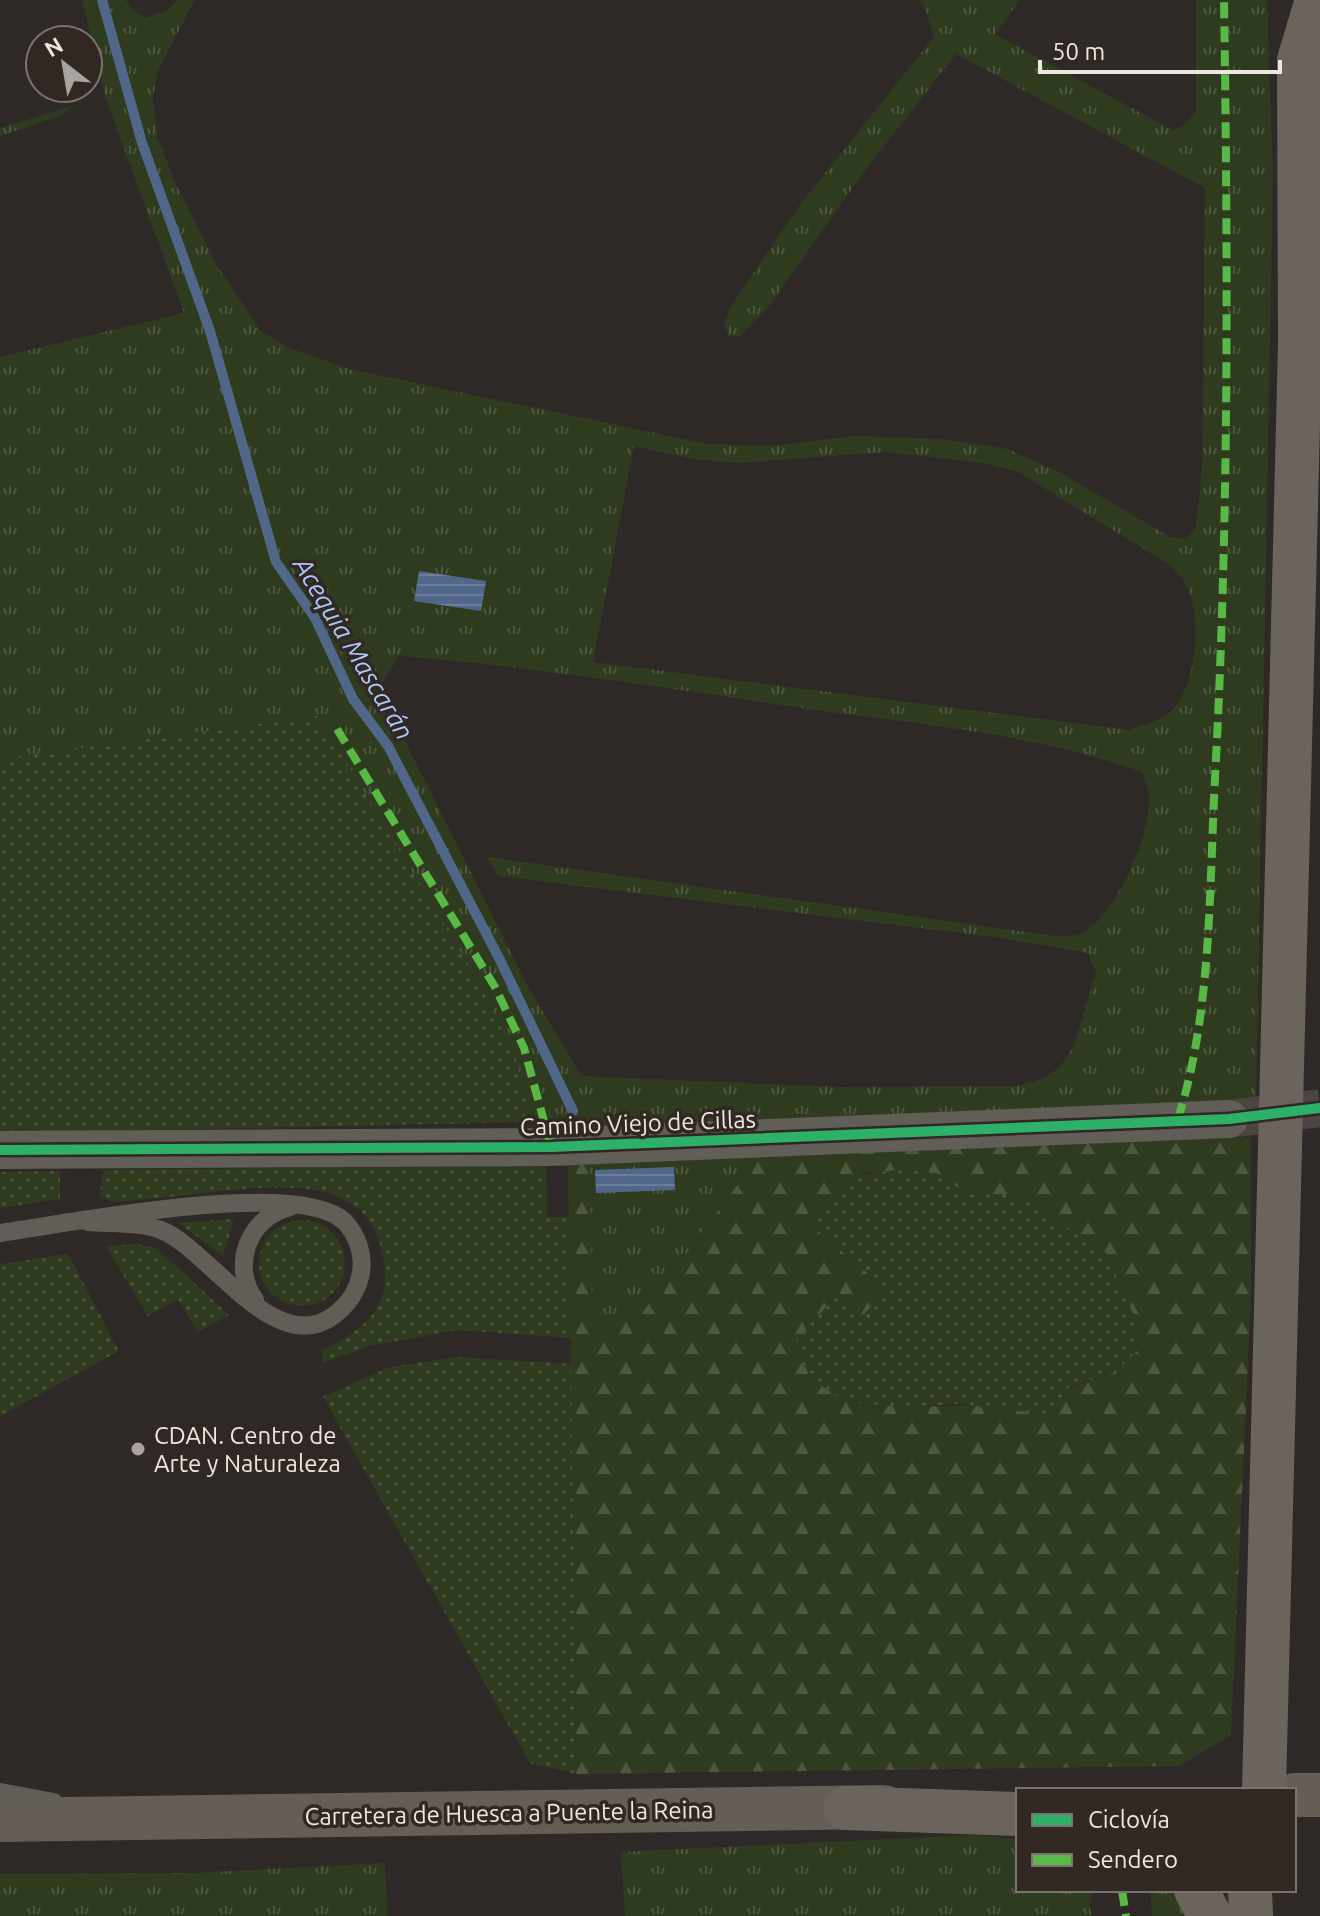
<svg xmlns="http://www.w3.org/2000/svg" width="1320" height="1916" font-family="Ubuntu,sans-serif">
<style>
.grass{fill:url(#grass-tufts);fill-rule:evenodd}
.forest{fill:url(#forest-firs);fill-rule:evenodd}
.garden{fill:url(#garden-dots)}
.water{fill:url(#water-rules)}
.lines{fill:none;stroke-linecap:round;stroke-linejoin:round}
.stream{stroke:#51678a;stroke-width:10}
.minor-tunnel{stroke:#4b4442;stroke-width:38;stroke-dasharray:38 19;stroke-linecap:butt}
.service{stroke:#615d57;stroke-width:18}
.minor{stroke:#615d57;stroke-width:38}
.primary{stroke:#645e57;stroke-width:44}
.motorway{stroke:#6a645c;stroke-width:44}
.quiet{stroke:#58b947;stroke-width:8;stroke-dasharray:16 8;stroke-linecap:butt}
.cycleway-casing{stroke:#312723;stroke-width:15}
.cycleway{stroke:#2db169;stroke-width:10}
.poi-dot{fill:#aaa4a1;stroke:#312723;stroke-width:3}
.labels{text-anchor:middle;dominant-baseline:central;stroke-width:7;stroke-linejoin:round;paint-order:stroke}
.street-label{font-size:24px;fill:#ede6e3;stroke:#312723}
.poi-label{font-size:24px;fill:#ede6e3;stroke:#312723;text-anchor:start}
.water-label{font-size:26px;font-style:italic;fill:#abc9fc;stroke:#312723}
</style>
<defs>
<pattern id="grass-tufts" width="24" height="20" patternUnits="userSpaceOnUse" patternTransform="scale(2)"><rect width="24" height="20" fill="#2f3b1f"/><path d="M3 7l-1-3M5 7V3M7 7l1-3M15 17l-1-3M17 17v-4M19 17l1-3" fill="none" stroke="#4d573f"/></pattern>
<pattern id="forest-firs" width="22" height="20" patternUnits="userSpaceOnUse" patternTransform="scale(2)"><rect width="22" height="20" fill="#2f3b1f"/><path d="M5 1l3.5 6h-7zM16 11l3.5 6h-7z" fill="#4d573f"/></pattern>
<pattern id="garden-dots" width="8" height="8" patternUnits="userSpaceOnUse" patternTransform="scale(2)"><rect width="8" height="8" fill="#2f3b1f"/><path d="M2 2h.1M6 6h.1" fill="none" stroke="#4d573f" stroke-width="1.8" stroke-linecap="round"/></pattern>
<pattern id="water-rules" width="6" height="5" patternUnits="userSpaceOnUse" patternTransform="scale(2)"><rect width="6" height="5" fill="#51678a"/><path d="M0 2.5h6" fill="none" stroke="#6a7d9a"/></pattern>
</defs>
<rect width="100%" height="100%" fill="#2e2826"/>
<g class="grass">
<path d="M82 0H126L132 10 146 18 168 10 178 0H195L158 70 153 97 157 136 175 182 216 264 260 330 287 347 349 369 708 444 771 446 856 436 943 439 1007 449 1059 472 1170 537 1186 539 1196 527 1202 469 1205 188 956 54 866 169 769 306 739 337 728 336 724 322 731 306 802 202 934 37 925 8 918 0H1020L995 34 1174 131 1187 123 1196 110V0H1267L1273 177 1256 1098 1099 1110 534 1134 516 1059 475 976 318 716 0 759V357L184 313 105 96ZM634 446 692 459 738 463 884 452 983 463 1018 472 1170 565C1176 572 1185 580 1188 589 1201 619 1197 677 1177 704 1166 720 1147 724 1129 730L593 662ZM399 656C536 667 672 689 809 709 919 724 1036 734 1142 772 1144 779 1148 788 1149 796 1152 833 1116 917 1081 934 1075 937 1063 935 1056 936L487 857 498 876 1002 938 1088 953 1096 973 1073 1048 1059 1068 1042 1079 1017 1086 841 1087 582 1076 530 990 401 733 374 696Z"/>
<polygon points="75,105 60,116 0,136 0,128"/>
<polygon points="758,1157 640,1316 591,1321 590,1164"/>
<polygon points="972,1835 1018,1839 1018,1890 1092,1890 1089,1904 1092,1916 625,1916 621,1852"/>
<polygon points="385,1863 387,1916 0,1916 0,1874 194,1873"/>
<polygon points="1150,1890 1173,1890 1186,1916 1152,1916"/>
</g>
<path class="forest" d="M1251 1137V1294L1231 1735 1179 1766 576 1774 568 1165 590 1164 592 1321 640 1316 758 1157ZM903 1170 936 1173 957 1187 977 1194H1015L1106 1253 1117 1371 1068 1389 1060 1403 907 1407 847 1402 836 1295 862 1317 886 1289 862 1173Z"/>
<g class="garden">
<polygon points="318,716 475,976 516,1059 533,1122 0,1133 0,759"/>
<path d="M546 1165 547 1217H569L571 1338 457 1330 369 1346 323 1363 321 1351C351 1337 385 1316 385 1278 383 1177 297 1184 222 1191 186 1195 149 1199 113 1202L100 1195 103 1170Z"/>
<path d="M903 1170 936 1173 957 1187 977 1194H1015L1106 1253 1136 1320 1137 1351 1117 1371 1068 1388 1060 1403 1043 1414 959 1404 907 1407 847 1402 815 1382 792 1346 836 1295 862 1317 886 1289 811 1225C844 1179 845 1174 903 1170Z"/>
<polygon points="60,1171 60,1199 0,1208 0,1172"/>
<polygon points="234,1219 223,1256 179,1223"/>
<circle cx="302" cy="1263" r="43"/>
<polygon points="137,1244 156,1248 229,1315 198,1332 178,1299 148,1316 106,1246"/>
<polygon points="68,1254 119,1351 0,1416 0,1264"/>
<polygon points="459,1357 571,1364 576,1774 530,1763 323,1397 390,1367"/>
</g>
<g class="water">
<polygon points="419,571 486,581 481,611 414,601"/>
<polygon points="674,1167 675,1190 596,1193 595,1170"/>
</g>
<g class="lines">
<polyline class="stream" points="102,0 142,143 210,331 276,562 315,618 353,699 388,746 499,958 573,1111"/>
<polyline class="minor-tunnel" points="1229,1119 1320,1108"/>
<g class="service">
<path d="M0 1233C65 1224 301 1177 345 1222 357 1235 364 1254 361 1272 358 1291 349 1304 333 1316 275 1359 208 1248 161 1230 139 1222 111 1224 88 1222"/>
<path d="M255 1300C230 1265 249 1217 290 1207"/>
<polyline points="0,1792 54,1802"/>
</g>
<polyline class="minor" points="0,1150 551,1147 1229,1119"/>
<g class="primary">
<polyline points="1294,1795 1320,1795"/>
<polyline points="0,1820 884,1807"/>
</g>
<g class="motorway">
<polyline points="1264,1790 1300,344 1299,60 1317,0"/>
<polyline points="845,1808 1018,1814"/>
<polyline points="1196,1890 1210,1916"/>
<polyline points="1250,1890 1251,1916"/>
</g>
<g class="quiet">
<polyline points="337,729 495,987 524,1048 551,1147"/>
<path d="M1178 1119C1212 1011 1209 891 1215 778 1229 519 1228 260 1224 0"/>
<polyline points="1122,1890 1126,1916"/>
</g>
<defs>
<polyline id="cycleway" points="0,1150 551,1147 1229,1119 1320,1108"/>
</defs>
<use href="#cycleway" class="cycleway-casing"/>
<use href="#cycleway" class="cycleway"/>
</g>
<circle class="poi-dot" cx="138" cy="1449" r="8"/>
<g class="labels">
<g class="street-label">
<text transform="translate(638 1123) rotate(-2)">Camino Viejo de Cillas</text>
<text transform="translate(509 1813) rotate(-1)">Carretera de Huesca a Puente la Reina</text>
</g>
<g class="poi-label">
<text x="154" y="1435">CDAN. Centro de<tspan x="154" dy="28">Arte y Naturaleza</tspan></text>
</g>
<g class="water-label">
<text transform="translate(354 648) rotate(59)">Acequia Mascarán</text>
</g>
</g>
<rect x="1016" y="1788" width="280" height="104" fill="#312723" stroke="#7c7370" stroke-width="2"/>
<rect x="1032" y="1814" width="40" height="12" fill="#2db169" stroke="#7c7370" stroke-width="2"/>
<text x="1088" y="1828" font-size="24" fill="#ede6e3">Ciclovía</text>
<rect x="1032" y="1854" width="40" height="12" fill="#58b947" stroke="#7c7370" stroke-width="2"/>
<text x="1088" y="1868" font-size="24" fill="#ede6e3">Sendero</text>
<g transform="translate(64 64) rotate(329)"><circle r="38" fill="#312723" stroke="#7c7370" stroke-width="2"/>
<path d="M0-6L14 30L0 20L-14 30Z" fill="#aaa4a1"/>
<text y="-12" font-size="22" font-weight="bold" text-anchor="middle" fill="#ede6e3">N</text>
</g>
<path d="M1040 60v12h240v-12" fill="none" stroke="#ede6e3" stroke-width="4"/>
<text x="1052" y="60" font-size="24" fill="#ede6e3" stroke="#312723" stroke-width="6" paint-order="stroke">50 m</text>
</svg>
